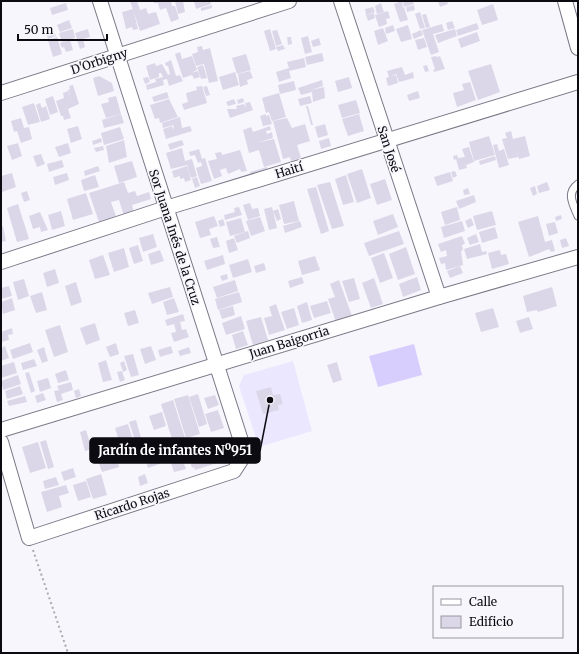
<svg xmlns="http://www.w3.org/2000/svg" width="579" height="654" font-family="Merriweather,serif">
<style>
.built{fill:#ebe7ff}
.green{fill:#d8cefe}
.building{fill:#dbd7e8}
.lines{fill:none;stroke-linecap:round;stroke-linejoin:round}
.service-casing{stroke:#7b7887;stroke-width:9}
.minor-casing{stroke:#7b7887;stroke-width:16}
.path{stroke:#aaa9b0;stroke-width:2;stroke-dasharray:2 3;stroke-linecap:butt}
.service{stroke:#fff;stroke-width:7}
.minor{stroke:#fff;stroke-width:14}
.labels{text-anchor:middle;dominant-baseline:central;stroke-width:3.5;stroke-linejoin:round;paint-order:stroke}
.street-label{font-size:12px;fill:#0c0b11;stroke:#f7f6fd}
.leader{fill:none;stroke:#0c0b11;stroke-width:1.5}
.callout-dot{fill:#0c0b11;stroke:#f7f6fd;stroke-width:1.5}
.callout{fill:#0c0b11;stroke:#0c0b11;stroke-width:1.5}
.callout-label{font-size:13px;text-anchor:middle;font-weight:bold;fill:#fff}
</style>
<rect width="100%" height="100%" fill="#f7f6fd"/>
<polygon class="built" points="293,361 312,431 259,447 239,386 244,375"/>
<polygon class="green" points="414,344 422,375 378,387 369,356"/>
<g class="building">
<polygon points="130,1 137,1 140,10 146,8 148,14 156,12 160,24 140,31"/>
<polygon points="153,1 171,1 172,6 175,6 179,19 171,22 166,8 160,10 158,3 154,3"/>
<polygon points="175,1 183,1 185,12 178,14"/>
<polygon points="194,1 210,1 211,4 196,9"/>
<polygon points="402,1 403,7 402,8 404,7 408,20 400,22 394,4"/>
<polygon points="413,1 414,4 404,7 403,2"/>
<polygon points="438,1 447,1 448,4 440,7"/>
<polygon points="66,3 68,10 52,15 50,8"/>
<polygon points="381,3 384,12 377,14 375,6"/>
<polygon points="493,4 498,20 482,25 477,10"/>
<polygon points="212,5 212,8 201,11 201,8"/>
<polygon points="414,5 415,10 407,12 406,7"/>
<polygon points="373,7 375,12 366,15 365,9"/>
<polygon points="133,9 138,29 133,30 132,27 126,29 122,12"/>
<polygon points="388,11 390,18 386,19 387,24 379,27 375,15"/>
<polygon points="420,12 425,28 420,29 415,14"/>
<polygon points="374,13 375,18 368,21 366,15"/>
<polygon points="426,14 430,27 426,28 422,15"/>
<polygon points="69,20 72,28 60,32 57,25"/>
<polygon points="452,21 455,28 448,30 446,23"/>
<polygon points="477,23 479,29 458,36 456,30"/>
<polygon points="442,24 444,31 433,34 439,52 431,55 422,30"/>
<polygon points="393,25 395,31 386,34 385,28"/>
<polygon points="408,25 412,39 401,42 396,29"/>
<polygon points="383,28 388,41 378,45 374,31"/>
<polygon points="53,29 56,36 48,39 46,31"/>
<polygon points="73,29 75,38 62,42 59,33"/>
<polygon points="88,29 90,37 83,39 85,47 80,49 75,33"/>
<polygon points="270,29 276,49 270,51 264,31"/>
<polygon points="455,29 457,36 438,43 435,35"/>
<polygon points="277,30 282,44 276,46 272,31"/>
<polygon points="421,30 423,35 414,39 412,34"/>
<polygon points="477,32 480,41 461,48 458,39"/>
<polygon points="308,36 312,52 305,54 301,38"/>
<polygon points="57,37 62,54 53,57 48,40"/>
<polygon points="287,37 291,37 292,44 288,45"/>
<polygon points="319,38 321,45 313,47 311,41"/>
<polygon points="424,38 427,47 418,50 415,40"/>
<polygon points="70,40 73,50 66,52 64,47 62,48 60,43"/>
<polygon points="283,45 285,49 278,51 276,47"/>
<polygon points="202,46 203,50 210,48 218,81 209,83 204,64 196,66 192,54 198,52 197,47"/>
<polygon points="180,52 182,59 192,56 197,70 191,73 198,71 200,77 194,79 192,75 183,78 175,54"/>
<polygon points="322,53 324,61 307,65 305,57"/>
<polygon points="246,54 251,70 237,74 232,58"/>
<polygon points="436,56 437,57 440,56 445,69 434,72 433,70 435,69 431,57"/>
<polygon points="304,58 306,67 289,71 291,78 279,82 276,72 289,68 287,62"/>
<polygon points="171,60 176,76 180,75 183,81 169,86 167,79 163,80 164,85 147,90 146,85 156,82 155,79 163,77 161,73 159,73 159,77 150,80 146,66 155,63 156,66 162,64 168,75 170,74 168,66 166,66 165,63"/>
<polygon points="491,64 500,92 478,100 468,71"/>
<polygon points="203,65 207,78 201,79 197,67"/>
<polygon points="427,65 429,71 425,72 423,66"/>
<polygon points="402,67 405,75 413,72 414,78 399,82 395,71 396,74 391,76 396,75 398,83 388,86 386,78 389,77 387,71"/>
<polygon points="250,71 253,78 247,80 248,84 240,87 238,74"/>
<polygon points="235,72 239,85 223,90 219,77"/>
<polygon points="99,76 112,83 114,91 98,96 93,78"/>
<polygon points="148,77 150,82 145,84 143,78"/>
<polygon points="349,77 352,88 338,92 335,81"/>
<polygon points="322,80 323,86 311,90 324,87 325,98 313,102 312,92 301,95 298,88"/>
<polygon points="294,81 296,90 280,94 278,85"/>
<polygon points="470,82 476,100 457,107 453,93 464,90 462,84"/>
<polygon points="73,85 79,104 68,109 71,118 64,120 63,116 61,116 56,101 64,98 63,93 68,91 72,102 68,90 70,89 69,86"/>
<polygon points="202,86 207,103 184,110 182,104 188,102 186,93 197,90 196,87"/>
<polygon points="207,86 210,95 206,96 203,87"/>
<polygon points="418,91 420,98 409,101 407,95"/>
<polygon points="167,92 169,98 154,102 152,97"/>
<polygon points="279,93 286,117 272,121 269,112 266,113 262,98"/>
<polygon points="53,96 58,112 50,115 45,99"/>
<polygon points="116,96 121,114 106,118 101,104 109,102 108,98"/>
<polygon points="310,96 312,103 300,106 298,99"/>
<polygon points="243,98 244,102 238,104 237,100"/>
<polygon points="169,99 178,117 160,123 159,118 155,119 150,105"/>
<polygon points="234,99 236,104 228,106 226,102"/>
<polygon points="356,100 360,113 342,118 338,105"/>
<polygon points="250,102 253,110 230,118 227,109 237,109 236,106 244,104 246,108 245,103"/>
<polygon points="34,103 40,122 28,125 22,107"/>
<polygon points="40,103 42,108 46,106 50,119 41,122 36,105"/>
<polygon points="306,106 308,106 313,125 311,125"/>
<polygon points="121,114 124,123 104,128 102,120"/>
<polygon points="266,114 266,116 269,115 272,124 263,126 260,116"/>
<polygon points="359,114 364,131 348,136 342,119"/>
<polygon points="180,117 182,128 190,126 192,131 166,139 163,129 172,126 173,129 174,128 173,125 163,128 162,123"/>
<polygon points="21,118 24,128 29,127 32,139 21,143 17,131 14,132 11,121"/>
<polygon points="287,118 292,128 305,124 310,141 297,145 301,158 291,161 290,157 283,159 273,121"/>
<polygon points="325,124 328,135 318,138 315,127"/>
<polygon points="78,126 82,139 71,143 67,129"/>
<polygon points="270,126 271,130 266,131 267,134 272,132 273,138 256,143 274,139 281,162 264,167 259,150 249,153 243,130 251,127 253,132"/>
<polygon points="120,127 124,139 104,145 101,133"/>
<polygon points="511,131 513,139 525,136 530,156 519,159 516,150 518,157 508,159 502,139 507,138 505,133"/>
<polygon points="489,136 495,155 474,161 469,142"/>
<polygon points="101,138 102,142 93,145 92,141"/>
<polygon points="329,138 331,146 321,149 319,141"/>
<polygon points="124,140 127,157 109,163 106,146"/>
<polygon points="182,140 184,145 170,150 168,144"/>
<polygon points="18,143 22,156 12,160 7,146"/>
<polygon points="68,143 71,153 59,157 55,147"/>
<polygon points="497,144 499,151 504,149 509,165 499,168 493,145"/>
<polygon points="103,146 104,150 96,152 94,148"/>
<polygon points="469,147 474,162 466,165 467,168 459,170 456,159 454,160 453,156 457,155 458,158 465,157 462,149"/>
<polygon points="182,148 185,161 192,159 197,176 192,178 190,176 187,165 171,169 166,153"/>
<polygon points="199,149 202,159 205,158 212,181 201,184 196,168 202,166 201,162 198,163 195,155 190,156 189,152"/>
<polygon points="240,150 247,171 241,172 240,169 228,174 226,168 220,170 222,176 214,179 208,161 217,159 215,153 221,152 222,155"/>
<polygon points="41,154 45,164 37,167 33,156"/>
<polygon points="495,156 496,160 480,165 479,161"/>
<polygon points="62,160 64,167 49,172 47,164"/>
<polygon points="132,161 137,177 119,183 114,166"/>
<polygon points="98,166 100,171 85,176 84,171"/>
<polygon points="187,166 191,180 185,182 184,178 180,179 180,176 174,178 172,171"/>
<polygon points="267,167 269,174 251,179 250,172"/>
<polygon points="362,169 371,198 357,203 347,174"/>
<polygon points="455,171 457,176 453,178 451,172"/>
<polygon points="450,172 453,181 437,186 434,177"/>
<polygon points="12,173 16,187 2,192 1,176"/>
<polygon points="67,173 69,180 55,185 53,177"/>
<polygon points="95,175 99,187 84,191 81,180"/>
<polygon points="346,175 354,202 343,205 335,179"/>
<polygon points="197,177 200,186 195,188 192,179"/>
<polygon points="385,179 392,200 377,205 370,184"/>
<polygon points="124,182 128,193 135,191 137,196 149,192 151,199 132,205 134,213 124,216 119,200 111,202 116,216 99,222 89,193"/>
<polygon points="330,182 344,226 332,229 317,185"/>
<polygon points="547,182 550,190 539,193 537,186"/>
<polygon points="535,186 537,194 533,196 530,188"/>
<polygon points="316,187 329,231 321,234 307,189"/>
<polygon points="468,188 470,194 464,195 463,190"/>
<polygon points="27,191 30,200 24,202 21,193"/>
<polygon points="86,193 93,214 73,220 67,199"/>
<polygon points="474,195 476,202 459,209 456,201"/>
<polygon points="294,201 299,221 284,224 279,205"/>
<polygon points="250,203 252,209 258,208 260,216 248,220 243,205"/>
<polygon points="18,204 29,239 17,242 7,208"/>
<polygon points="239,207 242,215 225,220 224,215 235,212 234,208"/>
<polygon points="272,207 277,228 269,230 264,209"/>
<polygon points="457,207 460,220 445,225 441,212"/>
<polygon points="278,209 281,219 277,221 273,211"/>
<polygon points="61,211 65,226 52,230 48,215"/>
<polygon points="492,211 496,225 477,230 473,216"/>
<polygon points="40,212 48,230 41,232 40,227 33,229 29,216"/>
<polygon points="393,214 398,227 378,235 373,221"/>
<polygon points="561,215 562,219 556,221 555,217"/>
<polygon points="214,216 218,226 209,229 211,235 200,238 195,222"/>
<polygon points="538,216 545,242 552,240 555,251 551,252 549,249 529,257 518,222"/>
<polygon points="260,217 265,231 251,236 246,221"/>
<polygon points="241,218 245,232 230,236 226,222"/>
<polygon points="471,218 474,225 468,228 465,221"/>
<polygon points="223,219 225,225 220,227 218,221"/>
<polygon points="300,221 302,227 285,233 283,226"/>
<polygon points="462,221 465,231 444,238 441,227"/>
<polygon points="555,222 558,233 549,236 546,224"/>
<polygon points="3,226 6,241 1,242 1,227"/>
<polygon points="495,227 498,238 482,243 479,232"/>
<polygon points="248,231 250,238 237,243 234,236"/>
<polygon points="399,231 404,244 369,256 364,243"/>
<polygon points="153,234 157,247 143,252 139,238"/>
<polygon points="476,234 479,242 470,245 467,238"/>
<polygon points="462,236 465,244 462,245 463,250 461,251 463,265 446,270 445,263 441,264 439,258 447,256 446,250 441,252 438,244"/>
<polygon points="217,237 220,247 213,248 210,239"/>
<polygon points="234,238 238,250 229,253 226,241"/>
<polygon points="566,238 569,246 562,248 560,240"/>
<polygon points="480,244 482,252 486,251 487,254 467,259 464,249"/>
<polygon points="138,245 143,261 134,264 129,248"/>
<polygon points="406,247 415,274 398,280 389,254"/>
<polygon points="124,248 129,267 114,272 108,253"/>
<polygon points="160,250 164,261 151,265 148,254"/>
<polygon points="500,250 501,255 506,254 509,264 492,269 488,253"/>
<polygon points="384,253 393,278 380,283 371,258"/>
<polygon points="103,255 110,275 95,279 89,260"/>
<polygon points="223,255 225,264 207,270 204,261"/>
<polygon points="315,256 320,270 302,275 298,261"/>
<polygon points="248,259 252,272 233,278 229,265"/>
<polygon points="264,263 266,270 256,273 254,266"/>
<polygon points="460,266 463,273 450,278 447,271"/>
<polygon points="55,269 59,283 47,287 43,273"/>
<polygon points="227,274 228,279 222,281 220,276"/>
<polygon points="302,277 304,283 290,288 288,281"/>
<polygon points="417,277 421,290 403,297 399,284"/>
<polygon points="354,278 360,299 349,302 342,281"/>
<polygon points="374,278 383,304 371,308 362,283"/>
<polygon points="24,279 29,296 18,300 13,282"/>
<polygon points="235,280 238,291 217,298 213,287"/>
<polygon points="339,280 352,316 336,322 328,299 335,297 330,284"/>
<polygon points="76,282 82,302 71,306 65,286"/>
<polygon points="9,286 12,296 1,299 1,288"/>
<polygon points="170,287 173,297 152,304 148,293"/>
<polygon points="552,287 557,306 538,312 537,310 527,312 523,296"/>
<polygon points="42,292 47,310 36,313 30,296"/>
<polygon points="239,292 242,302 218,310 215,299"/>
<polygon points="12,298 15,310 3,314 1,302"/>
<polygon points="174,298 179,312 167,315 163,302"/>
<polygon points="327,301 331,313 314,318 310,306"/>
<polygon points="307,302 312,320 302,323 297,306"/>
<polygon points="276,304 285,330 269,335 264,318 272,316 269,307"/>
<polygon points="233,306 235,315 222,319 219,310"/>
<polygon points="294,308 299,325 287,329 281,312"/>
<polygon points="493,308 499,327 481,332 475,313"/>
<polygon points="135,310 139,323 128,326 124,313"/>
<polygon points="183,314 185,321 180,322 182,330 186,329 189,337 174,342 171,333 176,332 174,324 167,326 165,320"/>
<polygon points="241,316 245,329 226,335 222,323"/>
<polygon points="261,317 268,340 253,345 246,321"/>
<polygon points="529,317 533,329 520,333 516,321"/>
<polygon points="95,323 100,340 86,345 80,328"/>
<polygon points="60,325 68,352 54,357 45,330"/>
<polygon points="12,328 13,334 8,335 9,340 1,342 1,332"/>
<polygon points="243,331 248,345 236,349 232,335"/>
<polygon points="30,343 33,352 13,359 10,350"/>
<polygon points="116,343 119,354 110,357 106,347"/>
<polygon points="5,346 9,358 1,361 1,348"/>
<polygon points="151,346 156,360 145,364 140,349"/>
<polygon points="171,346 173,353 160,357 158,350"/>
<polygon points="44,347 48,361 42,363 37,350"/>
<polygon points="189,347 191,353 180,356 178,351"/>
<polygon points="133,354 139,375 131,377 124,356"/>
<polygon points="34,359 37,366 23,370 21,363"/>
<polygon points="106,360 112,380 103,382 98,363"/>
<polygon points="124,361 127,370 123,372 120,363"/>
<polygon points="14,362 17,373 1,378 1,366"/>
<polygon points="337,362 342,380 333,383 327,365"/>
<polygon points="66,370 69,380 58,383 55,374"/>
<polygon points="122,371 125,380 120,382 117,372"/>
<polygon points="29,372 35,391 31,393 25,373"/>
<polygon points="18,375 21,384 3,390 1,381"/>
<polygon points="48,378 51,388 40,392 37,381"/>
<polygon points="71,382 73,390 61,394 63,400 57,402 54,391 59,390 57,386"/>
<polygon points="20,386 23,394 7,399 5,391"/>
<polygon points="271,387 273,395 280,394 283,404 278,405 279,410 263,414 256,391"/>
<polygon points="79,389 81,396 76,398 74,391"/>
<polygon points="43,393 46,400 37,403 35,396"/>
<polygon points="198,394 207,424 199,427 189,397"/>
<polygon points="188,395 200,434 186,438 174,399"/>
<polygon points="215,395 219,405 208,409 204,398"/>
<polygon points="25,396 27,402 9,406 7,401"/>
<polygon points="173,400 185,438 173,442 161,404"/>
<polygon points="218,410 224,428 211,432 205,414"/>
<polygon points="162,412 166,426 154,430 149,416"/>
<polygon points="136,420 141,438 135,440 129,422"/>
<polygon points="128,424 132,437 119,441 115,428"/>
<polygon points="86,430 92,449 85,451 80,432"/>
<polygon points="46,440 54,467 48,469 40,442"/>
<polygon points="38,442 46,468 30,473 22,447"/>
<polygon points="158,442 165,462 148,468 142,448"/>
<polygon points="176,443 186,469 174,472 165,446"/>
<polygon points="196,450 199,461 221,453 217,463 195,470 194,467 192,468 187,452"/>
<polygon points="115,452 119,467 102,472 97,458"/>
<polygon points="73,468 76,477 64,481 61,472"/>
<polygon points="101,474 107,495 93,499 86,479"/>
<polygon points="145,474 148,483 140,486 138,477"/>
<polygon points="56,477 59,485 45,489 43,481"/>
<polygon points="86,481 91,497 78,501 73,485"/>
<polygon points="66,485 69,493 59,496 62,507 47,512 41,492"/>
</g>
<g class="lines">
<defs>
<path id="service" d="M578 184C566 193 573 204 578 216"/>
<g id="minor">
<polyline points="341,1 439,297"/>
<polyline points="565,1 578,48"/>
<polyline points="1,93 289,1"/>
<polyline points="1,262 166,208 578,82"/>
<polyline points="1,430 439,297 578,257"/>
<polyline points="1,442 29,538 234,471 243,457 243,447 100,1"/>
</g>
</defs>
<use href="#service" class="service-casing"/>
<use href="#minor" class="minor-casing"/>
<polyline class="path" points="33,550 68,653"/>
<use href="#service" class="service"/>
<use href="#minor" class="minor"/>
</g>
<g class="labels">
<g class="street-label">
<text transform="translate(99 61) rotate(-18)">D'Orbigny</text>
<text transform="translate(389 149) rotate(72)">San José</text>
<text transform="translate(289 170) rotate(-17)">Haití</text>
<text transform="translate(175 237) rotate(72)">Sor Juana Inés de la Cruz</text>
<text transform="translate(289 342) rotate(-17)">Juan Baigorria</text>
<text transform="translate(132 504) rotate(-18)">Ricardo Rojas</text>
</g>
</g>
<path class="leader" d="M270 400L260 451"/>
<circle class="callout-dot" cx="270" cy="400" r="4"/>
<rect class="callout" x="90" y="438" width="170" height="25" rx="4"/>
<g class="callout-label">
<text x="175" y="455">Jardín de infantes Nº951</text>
</g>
<rect width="579" height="654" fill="none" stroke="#0c0b11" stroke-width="4"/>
<rect x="433" y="586" width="130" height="52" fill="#f7f6fd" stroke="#99989f"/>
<rect x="441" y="599" width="20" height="6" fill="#ffffff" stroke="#99989f"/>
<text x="469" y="606" font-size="12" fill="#0c0b11">Calle</text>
<rect x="441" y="616" width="20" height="12" fill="#dbd7e8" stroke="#99989f"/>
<text x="469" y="626" font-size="12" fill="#0c0b11">Edificio</text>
<path d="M18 34v6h89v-6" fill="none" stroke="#0c0b11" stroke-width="2"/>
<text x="24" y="34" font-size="12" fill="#0c0b11" stroke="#f7f6fd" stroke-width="3" paint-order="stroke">50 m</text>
</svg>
